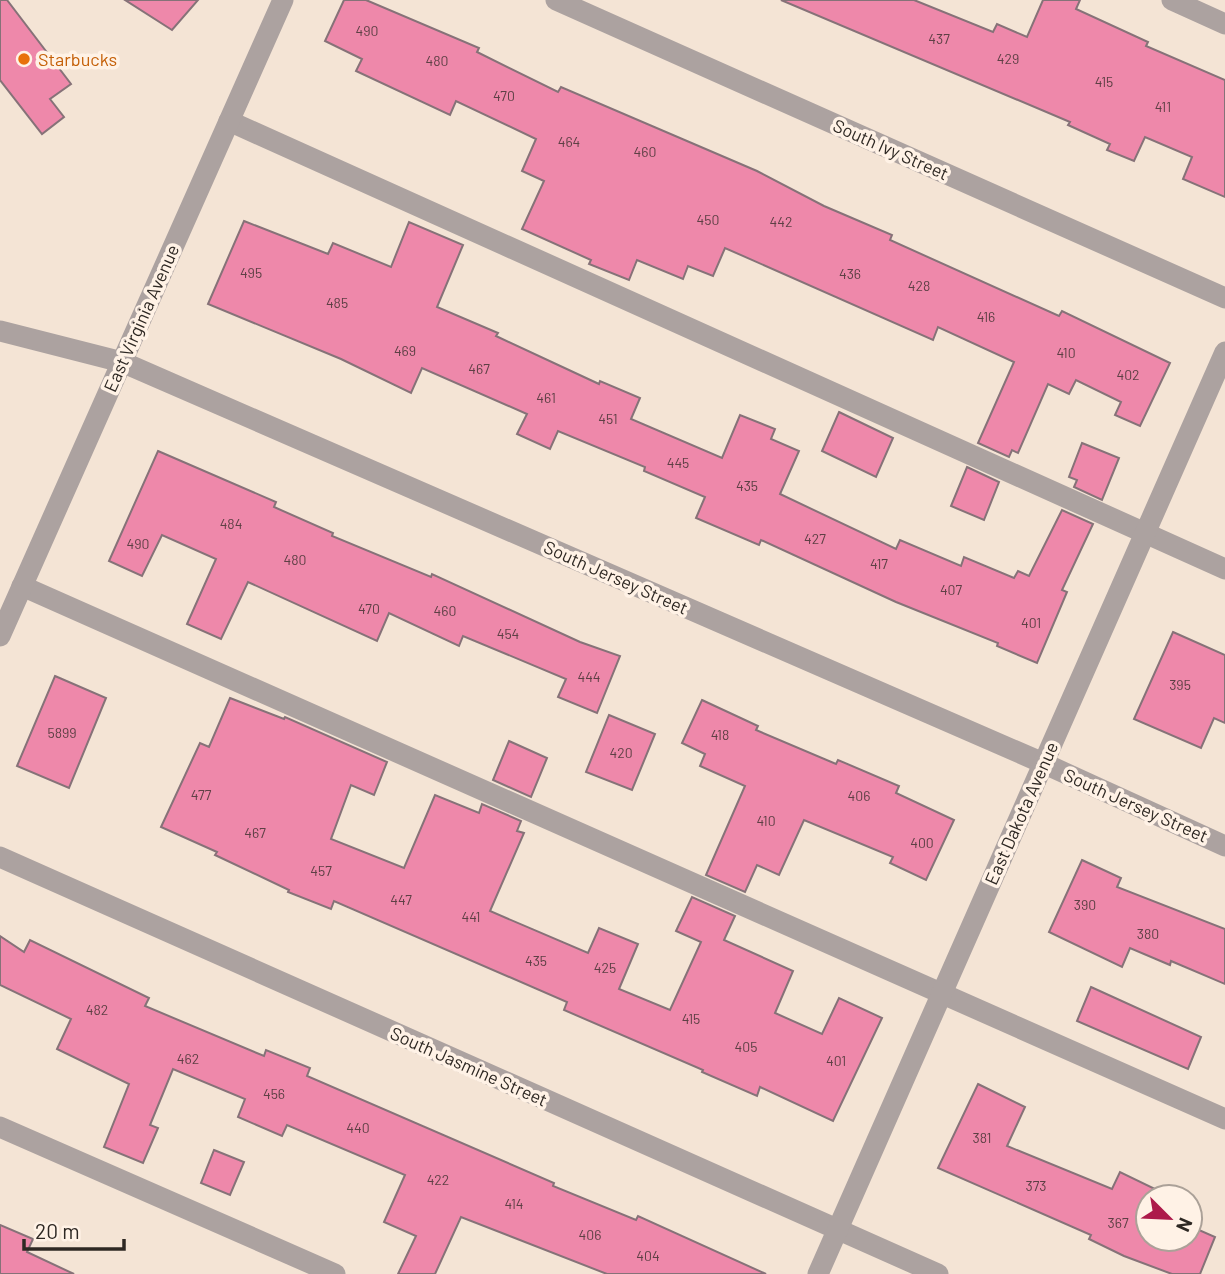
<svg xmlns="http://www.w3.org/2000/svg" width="1225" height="1274" font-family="Barlow,sans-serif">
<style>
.building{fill:#e8a;stroke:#867278;stroke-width:2}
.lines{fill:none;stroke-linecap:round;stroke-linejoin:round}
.minor{stroke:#aca2a0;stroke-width:21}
.food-dot{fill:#e8710a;stroke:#fff2e6;stroke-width:2.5}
.labels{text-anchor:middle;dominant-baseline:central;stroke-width:7;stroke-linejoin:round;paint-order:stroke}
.number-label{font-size:14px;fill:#5e4045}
.food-label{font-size:18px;fill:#c56008;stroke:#fff2e6;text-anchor:start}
.street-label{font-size:18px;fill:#2e2823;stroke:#fff2e6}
</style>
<rect width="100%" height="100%" fill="#f4e4d5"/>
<g class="building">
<polygon points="0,0 7,0 71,84 50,99 64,117 42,134 0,80"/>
<polygon points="125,0 198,0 172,30"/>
<polygon points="344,0 366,0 479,48 477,52 558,92 561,87 757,171 824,206 892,235 890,240 1059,316 1062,311 1170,363 1140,426 1115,415 1121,402 1076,380 1069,394 1048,384 1018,453 1012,450 1009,457 978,443 1014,362 938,327 933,340 725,248 713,276 688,266 683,279 637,260 629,280 589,264 591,260 522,229 544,181 522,171 536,139 456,101 450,115 356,71 362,59 325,41"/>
<polygon points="781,0 914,0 993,32 997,24 1027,37 1043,0 1080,0 1076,9 1148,42 1146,46 1225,80 1225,197 1183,179 1192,157 1145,137 1134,161 1107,150 1110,144 1068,125 1070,122"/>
<polygon points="244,221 328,254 333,243 391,267 409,222 463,245 437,307 498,333 496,336 599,384 600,381 640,398 631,419 722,458 740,415 775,429 771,439 799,451 780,494 896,549 900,540 961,566 964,557 1014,578 1018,571 1029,576 1062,510 1093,524 1062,590 1067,592 1037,663 997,646 998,643 896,602 761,540 759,545 696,518 705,497 644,471 645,467 558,431 550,449 517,434 527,414 422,368 411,393 341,359 208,304"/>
<polygon points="839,412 893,438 876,477 822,451"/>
<polygon points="1082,443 1119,458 1102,500 1074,487 1077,480 1069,477"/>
<polygon points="158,451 276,502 274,507 333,533 332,536 431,577 432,574 580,642 620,656 597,713 558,697 566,679 463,636 459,646 389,613 377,641 248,582 221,639 187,624 216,559 162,535 142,576 109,561"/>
<polygon points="967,467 999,482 984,520 951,506"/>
<polygon points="1173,632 1225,655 1225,723 1214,718 1201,748 1134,719"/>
<polygon points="55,676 106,698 69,788 17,766"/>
<polygon points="230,698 284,719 285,717 387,762 374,795 351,785 331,839 404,868 435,795 479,813 482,804 521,821 517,831 524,833 490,911 588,953 599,928 638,944 619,989 670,1010 701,942 676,931 692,897 735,916 724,940 793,971 775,1013 822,1034 839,998 882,1018 833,1121 760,1087 757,1096 702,1072 703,1070 564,1010 567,1002 334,901 331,909 288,892 289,890 215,855 217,852 161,827 200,743 209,747"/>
<polygon points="702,700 758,726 756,730 836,764 838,760 899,786 896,793 954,820 926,880 890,863 893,857 804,820 779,875 757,865 745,892 706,875 745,786 700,766 705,754 682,743"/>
<polygon points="609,715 655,734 632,790 586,772"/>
<polygon points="509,741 547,758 531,797 493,780"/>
<polygon points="1082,860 1121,878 1117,887 1225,929 1225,984 1171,961 1170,965 1130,948 1122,967 1049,932"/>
<polygon points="0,936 24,952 30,940 149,998 145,1006 264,1056 266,1050 310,1068 307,1076 554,1183 553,1186 636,1220 638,1216 766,1274 607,1274 461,1217 435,1274 398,1274 416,1236 384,1222 405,1175 287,1125 282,1136 238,1117 245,1099 173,1069 150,1125 158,1128 143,1163 104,1147 129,1084 57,1049 71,1019 0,985"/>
<polygon points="1091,987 1201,1037 1188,1069 1077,1021"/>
<polygon points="978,1084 1025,1107 1007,1146 1112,1189 1120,1172 1155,1189 1152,1197 1148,1197 1148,1239 1190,1239 1190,1226 1215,1237 1200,1274 1172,1274 1124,1256 1089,1239 1091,1235 938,1168"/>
<polygon points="214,1150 244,1162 230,1195 201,1183"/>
<polygon points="0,1225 33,1239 27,1252 74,1274 0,1274"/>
</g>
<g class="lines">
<g class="minor">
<polyline points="556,0 1225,298"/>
<polyline points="1172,0 1225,24"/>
<polyline points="229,121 1225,569"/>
<polyline points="0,331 122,362 1043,763 1225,846"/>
<polyline points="22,586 1225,1119"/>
<polyline points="0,636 283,0"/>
<polyline points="0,857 938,1274"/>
<polyline points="0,1127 335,1274"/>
<polyline points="818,1274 1225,352"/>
</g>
</g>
<circle class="food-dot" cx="24" cy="59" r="7"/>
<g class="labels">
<g class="number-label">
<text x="367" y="30">490</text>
<text x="939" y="38">437</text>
<text x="1008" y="58">429</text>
<text x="437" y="60">480</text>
<text x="1104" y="81">415</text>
<text x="504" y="95">470</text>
<text x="1163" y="106">411</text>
<text x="569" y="141">464</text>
<text x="645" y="151">460</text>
<text x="708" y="219">450</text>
<text x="781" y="221">442</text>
<text x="251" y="272">495</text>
<text x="850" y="273">436</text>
<text x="919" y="285">428</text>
<text x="337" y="302">485</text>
<text x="986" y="316">416</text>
<text x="405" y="350">469</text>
<text x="1066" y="352">410</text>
<text x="479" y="368">467</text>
<text x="1128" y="374">402</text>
<text x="546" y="397">461</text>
<text x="608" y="418">451</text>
<text x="678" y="462">445</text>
<text x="747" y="485">435</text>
<text x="231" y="523">484</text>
<text x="815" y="538">427</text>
<text x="138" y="543">490</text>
<text x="295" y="559">480</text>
<text x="879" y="563">417</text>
<text x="951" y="589">407</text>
<text x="369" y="608">470</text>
<text x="445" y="610">460</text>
<text x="1031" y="622">401</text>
<text x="508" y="633">454</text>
<text x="589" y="676">444</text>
<text x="1180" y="684">395</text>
<text x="62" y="732">5899</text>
<text x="720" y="734">418</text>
<text x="621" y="752">420</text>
<text x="201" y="794">477</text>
<text x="859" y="795">406</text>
<text x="766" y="820">410</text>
<text x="255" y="832">467</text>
<text x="922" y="842">400</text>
<text x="321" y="870">457</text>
<text x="401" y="899">447</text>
<text x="1085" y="904">390</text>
<text x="471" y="916">441</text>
<text x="1148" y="933">380</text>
<text x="536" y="960">435</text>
<text x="605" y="967">425</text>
<text x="97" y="1009">482</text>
<text x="691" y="1018">415</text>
<text x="746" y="1046">405</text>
<text x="188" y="1058">462</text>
<text x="836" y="1060">401</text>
<text x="274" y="1093">456</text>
<text x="358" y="1127">440</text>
<text x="982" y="1137">381</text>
<text x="438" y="1179">422</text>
<text x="1036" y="1185">373</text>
<text x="514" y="1203">414</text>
<text x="1118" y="1222">367</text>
<text x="590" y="1234">406</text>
<text x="648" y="1255">404</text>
</g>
<g class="food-label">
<text x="38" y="59">Starbucks</text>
</g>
<g class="street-label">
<text transform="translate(891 149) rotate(24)">South Ivy Street</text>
<text transform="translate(141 318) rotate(-66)">East Virginia Avenue</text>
<text transform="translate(616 577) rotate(24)">South Jersey Street</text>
<text transform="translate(1136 805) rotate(24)">South Jersey Street</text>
<text transform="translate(1021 813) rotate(-66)">East Dakota Avenue</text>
<text transform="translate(469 1066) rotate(24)">South Jasmine Street</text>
</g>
</g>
<g transform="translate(1169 1218) rotate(114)"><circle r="33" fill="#fff2e6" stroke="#aba198" stroke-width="2"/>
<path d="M0-5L12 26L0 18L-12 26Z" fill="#ad1a4a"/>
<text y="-10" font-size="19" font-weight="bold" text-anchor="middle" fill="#2e2823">N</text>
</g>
<path d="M24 1239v10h100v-10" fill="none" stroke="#2e2823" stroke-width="3.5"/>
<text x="35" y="1239" font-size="21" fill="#2e2823" stroke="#fff2e6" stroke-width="5" paint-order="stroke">20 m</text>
</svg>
